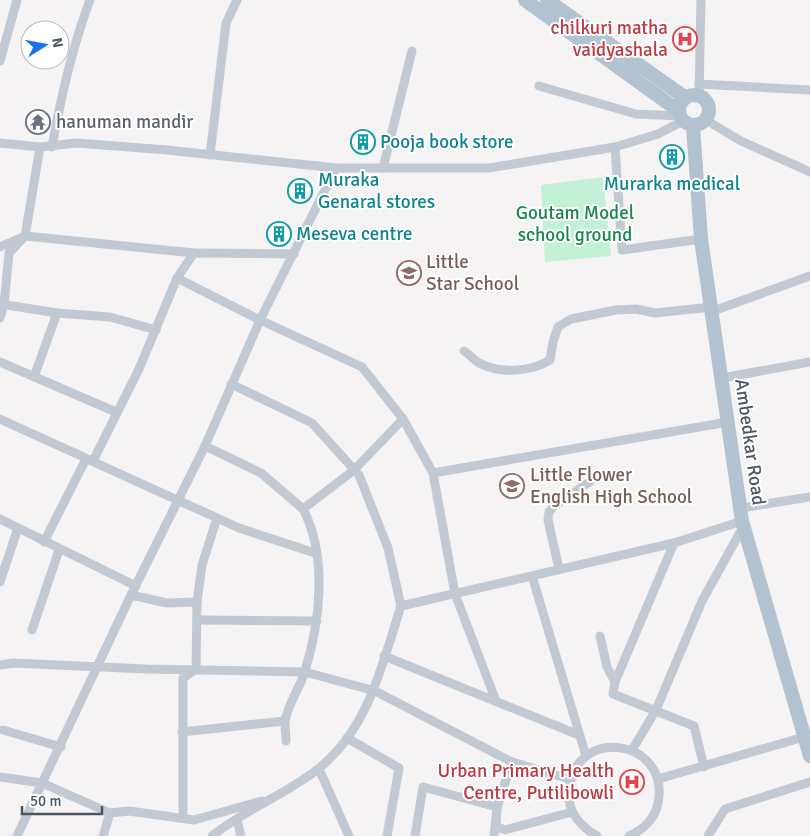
<svg xmlns="http://www.w3.org/2000/svg" width="810" height="836" font-family="Signika,sans-serif">
<style>
.green{fill:#c3f1d5}
.lines{fill:none;stroke-linecap:round;stroke-linejoin:round}
.minor{stroke:#c1cad2;stroke-width:9}
.primary{stroke:#b3c2d1;stroke-width:14}
.labels{text-anchor:middle;dominant-baseline:central;stroke-width:4;stroke-linejoin:round;paint-order:stroke}
.health-label{font-size:19px;fill:#be3a42;stroke:#fff;text-anchor:end}
.worship-label{font-size:19px;fill:#5b616d;stroke:#fff;text-anchor:start}
.culture-label{font-size:19px;fill:#0d838f;stroke:#fff;text-anchor:start}
.park-label{font-size:19px;fill:#17864f;stroke:#fff}
.education-label{font-size:19px;fill:#785e54;stroke:#fff;text-anchor:start}
.street-label{font-size:19px;fill:#4a5661;stroke:#fff}
</style>
<rect width="100%" height="100%" fill="#f5f3f3"/>
<polygon class="green" points="603,177 611,256 545,262 541,185"/>
<g class="lines">
<g class="minor">
<polyline points="0,61 17,0"/>
<polyline points="699,84 810,90"/>
<polyline points="539,86 636,114 680,116"/>
<polyline points="699,96 701,0"/>
<polyline points="706,120 741,141 810,172"/>
<polyline points="0,143 40,147 77,143 167,150 336,168 489,168 615,147 658,134 683,121"/>
<path d="M52 147C61 96 72 48 90 0"/>
<polyline points="615,147 622,250 701,239"/>
<polyline points="210,155 226,23 237,0"/>
<polyline points="383,168 412,51"/>
<polyline points="0,247 25,236 194,253"/>
<polyline points="177,278 260,320 362,367 403,419 354,470 303,509 261,473 205,446"/>
<polyline points="0,304 57,313 110,317 156,330"/>
<polyline points="713,311 810,276"/>
<polyline points="0,318 4,305 9,253 25,236 40,147"/>
<path d="M464 351C469 354 474 360 479 363 500 374 531 372 550 360L553 342 558 327 571 319 616 310 636 309 655 313 712 307"/>
<polyline points="0,362 116,412"/>
<polyline points="34,377 57,313"/>
<polyline points="722,378 810,362"/>
<polyline points="231,384 312,423 359,475 388,548 401,606"/>
<polyline points="0,419 90,460"/>
<polyline points="403,419 433,473 728,422"/>
<polyline points="87,459 239,528 315,553"/>
<polyline points="433,473 455,594 496,701"/>
<polyline points="741,508 810,497"/>
<polyline points="0,519 136,586"/>
<polyline points="44,542 86,459 93,461 139,369 177,278 194,253 294,254"/>
<polyline points="674,543 615,682 613,694 694,726 704,767"/>
<polyline points="559,569 548,520 549,512 554,506 591,481"/>
<polyline points="532,576 586,756"/>
<polyline points="0,582 18,528"/>
<polyline points="131,595 167,603 197,602"/>
<polyline points="198,620 317,621"/>
<polyline points="32,630 59,550"/>
<polyline points="600,636 607,667 615,682"/>
<polyline points="384,656 579,735"/>
<polyline points="0,665 13,663 146,669 305,672 375,691 512,762 569,779"/>
<polyline points="3,730 61,747"/>
<polyline points="182,732 285,721"/>
<polyline points="347,738 399,768 387,836"/>
<path d="M286 741C286 735 285 728 285 722 287 705 300 688 305 671 320 622 328 557 303 509"/>
<polyline points="632,750 656,710 702,601 743,527"/>
<polyline points="319,769 349,836"/>
<polyline points="0,777 42,783 110,813 129,811 194,820 262,801"/>
<polyline points="658,779 804,737"/>
<polyline points="183,817 183,678 196,669 197,602 202,565 217,518"/>
<polyline points="237,820 241,836"/>
<polyline points="17,836 131,595 205,446 260,320 336,168"/>
<polyline points="103,836 110,813"/>
<path d="M212 836C244 810 285 795 318 769 369 729 382 664 401 606L674 543 742 521"/>
<polyline points="415,836 423,787 497,807 496,826 505,830 572,812"/>
<polyline points="494,836 497,807 512,762"/>
<path d="M597 836C580 826 567 811 569 791 574 724 671 739 658 803 655 819 643 830 629 836"/>
<polyline points="708,836 725,809 810,782"/>
</g>
<g class="primary">
<polyline points="525,0 679,111"/>
<polyline points="547,0 686,98"/>
<circle cx="694" cy="110" r="15"/>
<polyline points="693,126 701,239 742,521 810,756"/>
</g>
</g>
<defs>
<symbol id="hospital-ring" viewBox="-11 -11 22 22"><circle r="9.5" fill="#fff" stroke="#e0444e" stroke-width="1.5"/><path d="M-5-5h3v3.5h4V-5h3V5h-3V1.5h-4V5h-3Z" fill="#e0444e"/></symbol>
<symbol id="temple-ring" viewBox="-11 -11 22 22"><circle r="9.5" fill="#fff" stroke="#6b7280" stroke-width="1.5"/><path d="M0-6L5-2H3V0L6.5 2.5H4V6H1.5V3h-3V6H-4V2.5H-6.5L-3 0V-2H-5Z" fill="#6b7280"/></symbol>
<symbol id="building-ring" viewBox="-11 -11 22 22"><circle r="9.5" fill="#fff" stroke="#0f9aa8" stroke-width="1.5"/><path d="M-4-6H4V6H1V3H-1V6H-4ZM-2.5-4.3h1.7v1.8h-1.7ZM.8-4.3h1.7v1.8H.8ZM-2.5-1h1.7V.8h-1.7ZM.8-1h1.7V.8H.8Z" fill="#0f9aa8"/></symbol>
<symbol id="school-ring" viewBox="-11 -11 22 22"><circle r="9.5" fill="#fff" stroke="#8d6e63" stroke-width="1.5"/><path d="M0-5L7-2L0 1L-7-2ZM-4 1L0 2.5L4 1V4Q0 6-4 4Z" fill="#8d6e63"/></symbol>
</defs>
<g fill-rule="evenodd">
<use href="#hospital-ring" x="671" y="25" width="28" height="28"/>
<use href="#temple-ring" x="24" y="108" width="28" height="28"/>
<use href="#building-ring" x="349" y="128" width="28" height="28"/>
<use href="#building-ring" x="658" y="143" width="28" height="28"/>
<use href="#building-ring" x="286" y="177" width="28" height="28"/>
<use href="#building-ring" x="265" y="220" width="28" height="28"/>
<use href="#school-ring" x="395" y="259" width="28" height="28"/>
<use href="#school-ring" x="498" y="472" width="28" height="28"/>
<use href="#hospital-ring" x="618" y="768" width="28" height="28"/>
</g>
<g class="labels">
<g class="health-label">
<text x="668" y="28">chilkuri matha<tspan x="668" dy="22">vaidyashala</tspan></text>
<text x="614" y="771">Urban Primary Health<tspan x="614" dy="22">Centre, Putilibowli</tspan></text>
</g>
<g class="worship-label">
<text x="56" y="122">hanuman mandir</text>
</g>
<g class="culture-label">
<text x="380" y="142">Pooja book store</text>
<text x="318" y="180">Muraka<tspan x="318" dy="22">Genaral stores</tspan></text>
<text x="672" y="184" text-anchor="middle">Murarka medical</text>
<text x="296" y="234">Meseva centre</text>
</g>
<g class="park-label">
<text x="575" y="213">Goutam Model<tspan x="575" dy="22">school ground</tspan></text>
</g>
<g class="education-label">
<text x="426" y="262">Little<tspan x="426" dy="22">Star School</tspan></text>
<text x="530" y="475">Little Flower<tspan x="530" dy="22">English High School</tspan></text>
</g>
<g class="street-label">
<text transform="translate(750 442) rotate(82)">Ambedkar Road</text>
</g>
</g>
<g transform="translate(45 45) rotate(79)"><circle r="24" fill="#ffffff" stroke="#b7bbc0"/>
<path d="M0-4L9 19L0 12L-9 19Z" fill="#1a73e8"/>
<text y="-8" font-size="14" font-weight="bold" text-anchor="middle" fill="#4a5661">N</text>
</g>
<path d="M22 806v8h80v-8" fill="none" stroke="#4a5661" stroke-width="2.5"/>
<text x="30" y="806" font-size="15" fill="#4a5661" stroke="#ffffff" stroke-width="4" paint-order="stroke">50 m</text>
</svg>
